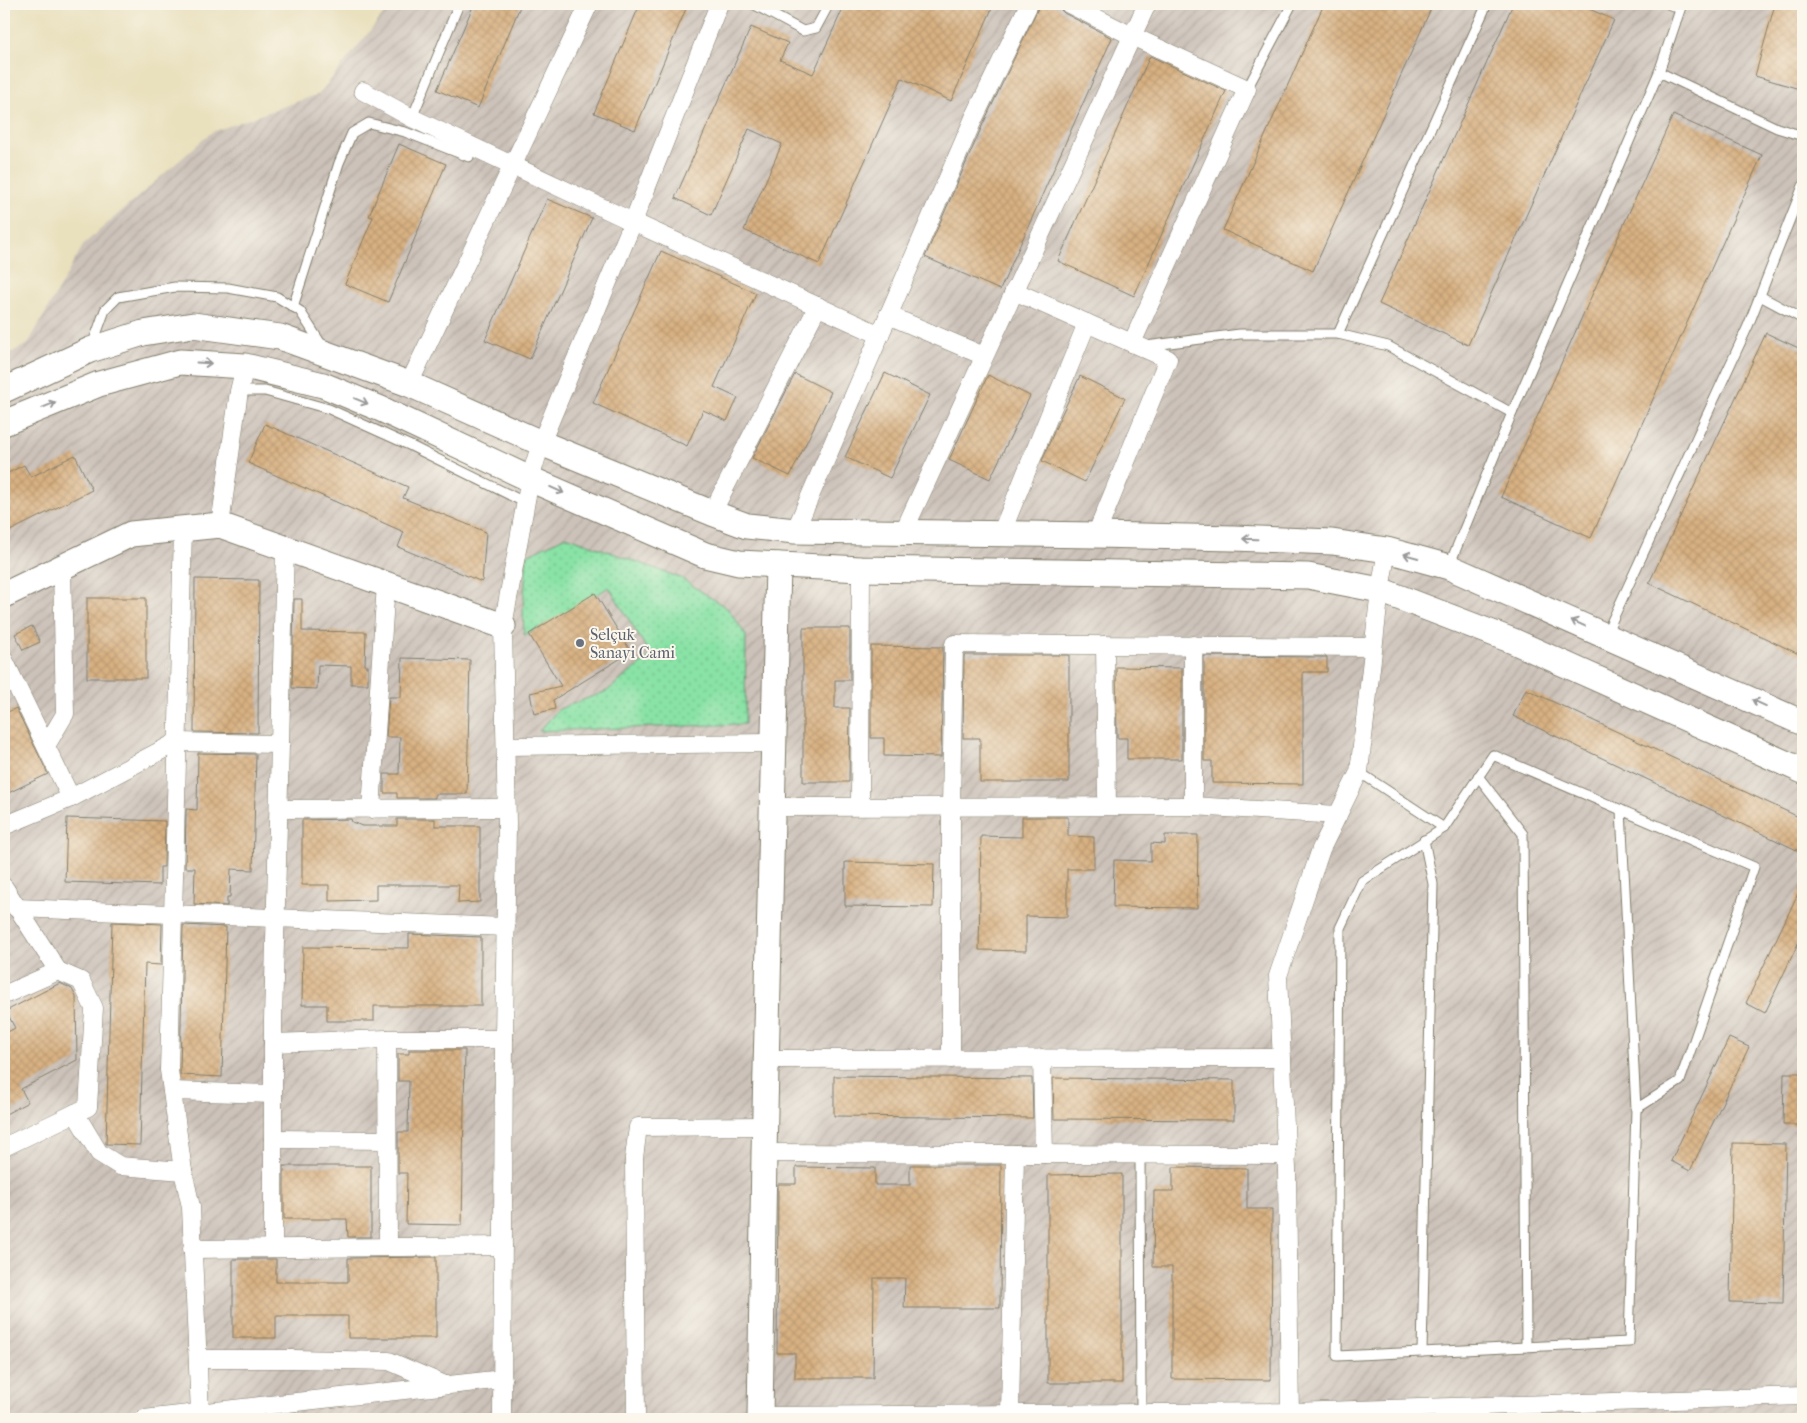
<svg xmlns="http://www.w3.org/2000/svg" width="1807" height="1423" font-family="'IM FELL French Canon',serif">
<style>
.industrial{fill:url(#industrial-furrows)}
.grass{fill:url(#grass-dots);stroke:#527f61}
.building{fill:url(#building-cross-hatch)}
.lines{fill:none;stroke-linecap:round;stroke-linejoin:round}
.lane-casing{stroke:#827e6c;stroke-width:11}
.street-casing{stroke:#827e6c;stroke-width:19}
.secondary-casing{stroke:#827e6c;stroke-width:27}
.lane{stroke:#fff;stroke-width:9}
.street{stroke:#fff;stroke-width:18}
.secondary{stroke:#fff;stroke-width:25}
.oneway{stroke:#999}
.worship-dot{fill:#6b7280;stroke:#fbf7ec;stroke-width:2}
.labels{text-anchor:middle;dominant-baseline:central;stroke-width:4;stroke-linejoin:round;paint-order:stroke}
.worship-label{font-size:16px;fill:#5b616d;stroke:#fbf7ec;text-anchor:start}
</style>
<defs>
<pattern id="industrial-furrows" width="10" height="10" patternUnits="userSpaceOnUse" patternTransform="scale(1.25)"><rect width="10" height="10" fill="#ccc2b9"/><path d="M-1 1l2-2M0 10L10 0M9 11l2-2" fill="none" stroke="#afa69e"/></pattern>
<pattern id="grass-dots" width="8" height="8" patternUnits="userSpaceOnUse" patternTransform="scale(1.25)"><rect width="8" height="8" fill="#89e2a6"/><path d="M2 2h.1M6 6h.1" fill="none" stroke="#76c18e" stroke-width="1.8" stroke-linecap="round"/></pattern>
<pattern id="building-cross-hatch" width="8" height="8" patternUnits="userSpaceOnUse" patternTransform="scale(1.25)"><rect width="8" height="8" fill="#d8b182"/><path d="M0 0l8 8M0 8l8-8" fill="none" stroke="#b99870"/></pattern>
</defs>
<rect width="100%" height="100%" fill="#fbf7ec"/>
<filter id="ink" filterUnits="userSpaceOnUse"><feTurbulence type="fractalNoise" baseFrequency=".02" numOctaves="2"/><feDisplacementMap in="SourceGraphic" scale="10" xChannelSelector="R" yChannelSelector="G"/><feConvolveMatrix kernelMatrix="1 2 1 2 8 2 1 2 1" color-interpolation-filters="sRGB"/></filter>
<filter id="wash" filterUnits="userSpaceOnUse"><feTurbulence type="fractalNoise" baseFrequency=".0096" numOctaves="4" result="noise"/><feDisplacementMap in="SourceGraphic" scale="20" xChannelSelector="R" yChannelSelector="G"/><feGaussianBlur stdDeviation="1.12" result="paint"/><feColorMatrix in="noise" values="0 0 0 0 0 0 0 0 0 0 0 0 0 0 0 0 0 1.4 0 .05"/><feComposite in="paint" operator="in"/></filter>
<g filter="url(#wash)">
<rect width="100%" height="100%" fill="#e9e0bd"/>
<polygon class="industrial" points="392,4 1803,4 1803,1419 4,1419 4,356 28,344 84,244 212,132 319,94"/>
<polygon class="grass" points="566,536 681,578 728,609 746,635 745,724 539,731 559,709 607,691 651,656 609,587 563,616 524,635 523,609 527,555"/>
<g id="blocks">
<g class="building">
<polygon points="474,4 521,4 478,108 437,90"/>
<polygon points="640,4 688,4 635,130 594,113"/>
<polygon points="845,4 994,4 951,101 902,78 819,264 744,230 782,144 749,129 711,215 675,198 751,27 788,43 780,60 813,74"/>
<polygon points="1040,4 1049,4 1060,9 1064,13 1112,38 1000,290 925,257 983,124"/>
<polygon points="1324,4 1433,4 1313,271 1223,230"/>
<polygon points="1513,4 1578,4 1614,20 1468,345 1379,304"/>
<polygon points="1775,4 1803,4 1803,90 1755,76"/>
<polygon points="1150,56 1226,91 1134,296 1058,261"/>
<polygon points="1673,115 1762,155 1591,538 1501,497"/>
<polygon points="399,144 446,164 388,302 345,284 373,217 369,216"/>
<polygon points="547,199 592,218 530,359 485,340"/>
<polygon points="661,251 756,293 714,387 738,398 727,421 703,410 687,446 593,403"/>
<polygon points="1766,333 1803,350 1803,656 1649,583"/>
<polygon points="885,373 930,395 890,478 845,457"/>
<polygon points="795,374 831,392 790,476 752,458"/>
<polygon points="988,375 1030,396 990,479 949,460"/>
<polygon points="1080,376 1125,398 1085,482 1042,461 1058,422"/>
<polygon points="265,424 408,487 403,498 486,532 482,582 398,547 404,532 248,463"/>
<polygon points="75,455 92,490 4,534 4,475 24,465 31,477"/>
<polygon points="195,579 259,580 258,733 194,732"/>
<polygon points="595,593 631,652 553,700 555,709 534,714 530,693 561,686 529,634"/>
<rect x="87" y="598" width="59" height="80"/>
<polygon points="294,599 302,599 302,631 366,632 365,666 368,666 368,684 351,684 351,666 318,665 317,689 292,688"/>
<polygon points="32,626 40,642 23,650 15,634"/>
<polygon points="803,628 850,628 850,680 835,680 835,708 850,708 849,782 803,782"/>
<polygon points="871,646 943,647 941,757 884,756 884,738 871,738"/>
<polygon points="964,655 1069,655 1069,782 980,782 980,738 963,738"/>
<polygon points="1204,656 1327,657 1327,672 1303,672 1303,784 1212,783 1212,761 1204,761"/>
<polygon points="402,658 470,660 467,794 435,794 435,798 397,798 397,793 384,793 384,774 399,774 400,737 386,737 389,697 401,697"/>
<polygon points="1116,667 1182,668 1182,759 1127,759 1127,738 1117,738"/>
<polygon points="1526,689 1803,819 1803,853 1513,716"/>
<polygon points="16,708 48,774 4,795 4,714"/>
<polygon points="198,753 256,754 253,870 231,869 230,897 227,897 227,906 194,904 195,868 185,868 186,809 197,810"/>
<polygon points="1022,817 1068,817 1068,836 1094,837 1094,869 1067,869 1067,917 1026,916 1026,951 979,950 981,836 1022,837"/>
<polygon points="67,818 165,821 164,867 160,867 160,885 65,882"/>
<polygon points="351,819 352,822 362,826 397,826 397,819 435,819 435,826 480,826 480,902 458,903 459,885 376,885 376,900 329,901 329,885 302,885 302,820"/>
<polygon points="1165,835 1198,835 1197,908 1113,907 1114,860 1151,861 1151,843 1165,844"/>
<polygon points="845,862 934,864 933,907 845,906"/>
<polygon points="1803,883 1803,933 1765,1013 1746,1003"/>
<polygon points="112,922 162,924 161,965 145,964 140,1145 106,1144"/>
<polygon points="183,925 226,927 222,1077 180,1075"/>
<polygon points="409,934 481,937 481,1006 374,1006 374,1021 327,1021 327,1005 302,1005 303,947 409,948"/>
<polygon points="60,983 72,989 76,997 77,1060 21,1089 28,1102 4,1115 4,1034 15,1028 6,1011"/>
<polygon points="1729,1038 1749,1047 1690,1171 1671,1161"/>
<polygon points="409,1050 465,1050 462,1225 406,1224 407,1173 398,1173 398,1132 408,1132 409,1081 398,1081 398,1054 409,1054"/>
<polygon points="1784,1073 1803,1073 1803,1125 1783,1125"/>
<polygon points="834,1076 1032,1078 1033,1118 834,1116"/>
<polygon points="1053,1078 1234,1080 1234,1120 1054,1119"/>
<polygon points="1733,1143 1786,1144 1783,1303 1730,1302"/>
<polygon points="910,1165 1001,1165 1000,1308 904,1308 905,1278 874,1278 873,1378 795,1378 795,1353 777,1353 778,1184 796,1184 796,1167 875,1168 875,1185 910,1185"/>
<polygon points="284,1166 371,1166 371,1237 348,1237 347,1219 284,1219"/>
<polygon points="1173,1167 1247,1168 1247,1209 1272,1209 1271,1380 1172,1379 1172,1267 1153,1267 1154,1191 1173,1191"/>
<polygon points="1122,1174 1122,1383 1048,1383 1048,1175"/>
<polygon points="436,1257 436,1338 348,1338 348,1316 276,1316 276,1338 233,1338 233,1259 276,1259 276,1282 348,1282 348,1258"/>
</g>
</g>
</g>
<g filter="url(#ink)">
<use href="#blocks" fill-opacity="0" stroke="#827e6c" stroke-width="1"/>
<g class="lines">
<defs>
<g id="lane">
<polyline points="753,4 803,31 816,28 829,4"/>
<polyline points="1668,4 1680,9"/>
<polyline points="1659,72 1777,128 1803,136"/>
<polyline points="1247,89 1292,4"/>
<polyline points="412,118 459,4"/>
<polyline points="1760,296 1803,319"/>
<polyline points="293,307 339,163 352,133 369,123 405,132 469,157"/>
<polyline points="1338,334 1487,4"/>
<polyline points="92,346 105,310 118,297 175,287 228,288 277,297 300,311 323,347"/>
<polyline points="1146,346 1240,334 1338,334 1388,346 1512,413"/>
<polyline points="239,391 265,391 329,409 411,446 526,503"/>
<polyline points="1449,566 1512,413 1659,72 1682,4"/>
<polyline points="1606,634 1748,326 1803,186"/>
<polygon points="1493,755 1754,867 1680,1081 1636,1109 1629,1342 1337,1356 1340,928 1362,881 1444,828"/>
<polyline points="1359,772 1444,828"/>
<polyline points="1478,776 1523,834 1526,1347"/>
<polyline points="1621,810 1636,1109"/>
<polyline points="1140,1154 1141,1413"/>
<polyline points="1422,1352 1433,884 1424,840"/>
</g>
<g id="street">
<polyline points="719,4 633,222 880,335"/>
<polyline points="1069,4 1132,36 1247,89 1132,343"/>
<polyline points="363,91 412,118 633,222 541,443 530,479 503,626 507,823 504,1039 502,1419"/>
<polyline points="1014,291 1168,359 1096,535"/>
<polyline points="888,315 984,356"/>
<polyline points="409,384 589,4"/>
<polyline points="712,513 818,306"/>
<polyline points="220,525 239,391 245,366"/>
<polyline points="183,529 169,1070 183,1171"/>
<polyline points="795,531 973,120 1029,4"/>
<polyline points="903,533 1147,4"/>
<polyline points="1001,534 1087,323"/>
<polyline points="1105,645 1107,806"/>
<polyline points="4,660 71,798"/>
<polyline points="46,746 65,714 62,567"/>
<polyline points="506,746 773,743"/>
<polyline points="860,806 861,569"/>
<polyline points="1193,806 1193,645"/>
<polyline points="772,807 1193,806 1338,815"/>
<polyline points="279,809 506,808"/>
<polyline points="371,809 386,584"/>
<polyline points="4,826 71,798 177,742 280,744"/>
<polyline points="4,887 58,971 4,995"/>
<polyline points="16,908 506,927"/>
<polyline points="387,1039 388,1247"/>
<polyline points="273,1043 387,1039 504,1039"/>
<polyline points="1042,1058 1044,1154"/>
<polyline points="766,1059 1282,1058"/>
<polyline points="951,1059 951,806 954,644 1373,647"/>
<polyline points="172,1091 273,1094"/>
<polyline points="75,1113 99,1153 120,1166 183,1171 191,1207 200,1413"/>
<polyline points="273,1139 387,1140"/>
<polyline points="4,1147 88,1107 94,1008 81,981 58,971"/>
<polyline points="764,1153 1287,1155"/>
<polyline points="273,1248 273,1020 285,548"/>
<polyline points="192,1249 503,1246"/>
<polyline points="198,1359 294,1359 389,1361 445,1385"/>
<polyline points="1010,1414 1015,1154"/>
<polyline points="760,1416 1290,1412 1803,1396"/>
<polyline points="144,1419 503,1379"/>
<polyline points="636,1419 634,1158 638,1127 765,1126"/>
<polyline points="1290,1419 1287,1169 1278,976 1321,849 1359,772 1380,590 1387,550"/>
</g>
<g id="secondary">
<polyline points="4,390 90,350 143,333 193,325 280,337 409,384 541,443 712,513 747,526 795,531 1096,535 1234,538 1332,542 1387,550 1449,567 1803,723"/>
<polyline points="4,423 99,384 180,362 245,366 323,385 381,409 530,479 705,555 739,563 861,569 1308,576 1380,590 1513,641 1803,771"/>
<polyline points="4,595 131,534 220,525 503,626"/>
<polyline points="760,1419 764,1153 778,565"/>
</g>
</defs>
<use href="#lane" class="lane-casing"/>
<use href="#street" class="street-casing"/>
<use href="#secondary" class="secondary-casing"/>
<use href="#lane" class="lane"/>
<use href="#street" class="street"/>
<use href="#secondary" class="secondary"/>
</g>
<defs><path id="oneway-shaft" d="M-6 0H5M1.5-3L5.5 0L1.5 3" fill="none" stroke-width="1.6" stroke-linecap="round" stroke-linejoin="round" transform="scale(1.25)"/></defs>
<g class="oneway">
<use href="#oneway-shaft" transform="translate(204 363) rotate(3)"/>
<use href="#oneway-shaft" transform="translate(361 401) rotate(22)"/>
<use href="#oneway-shaft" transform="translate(49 405) rotate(-22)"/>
<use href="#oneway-shaft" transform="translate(557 490) rotate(24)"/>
<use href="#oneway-shaft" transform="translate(1250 539) rotate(-178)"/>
<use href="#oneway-shaft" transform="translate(1411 556) rotate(-165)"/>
<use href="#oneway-shaft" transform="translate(1578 623) rotate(-156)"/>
<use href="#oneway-shaft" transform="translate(1759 703) rotate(-156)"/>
</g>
</g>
<circle class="worship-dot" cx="580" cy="643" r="5"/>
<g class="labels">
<g class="worship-label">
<text x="590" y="634">Selçuk<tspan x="590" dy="18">Sanayi Cami</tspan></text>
</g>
</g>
<rect width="1807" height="1423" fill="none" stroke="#fbf7ec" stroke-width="20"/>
</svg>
